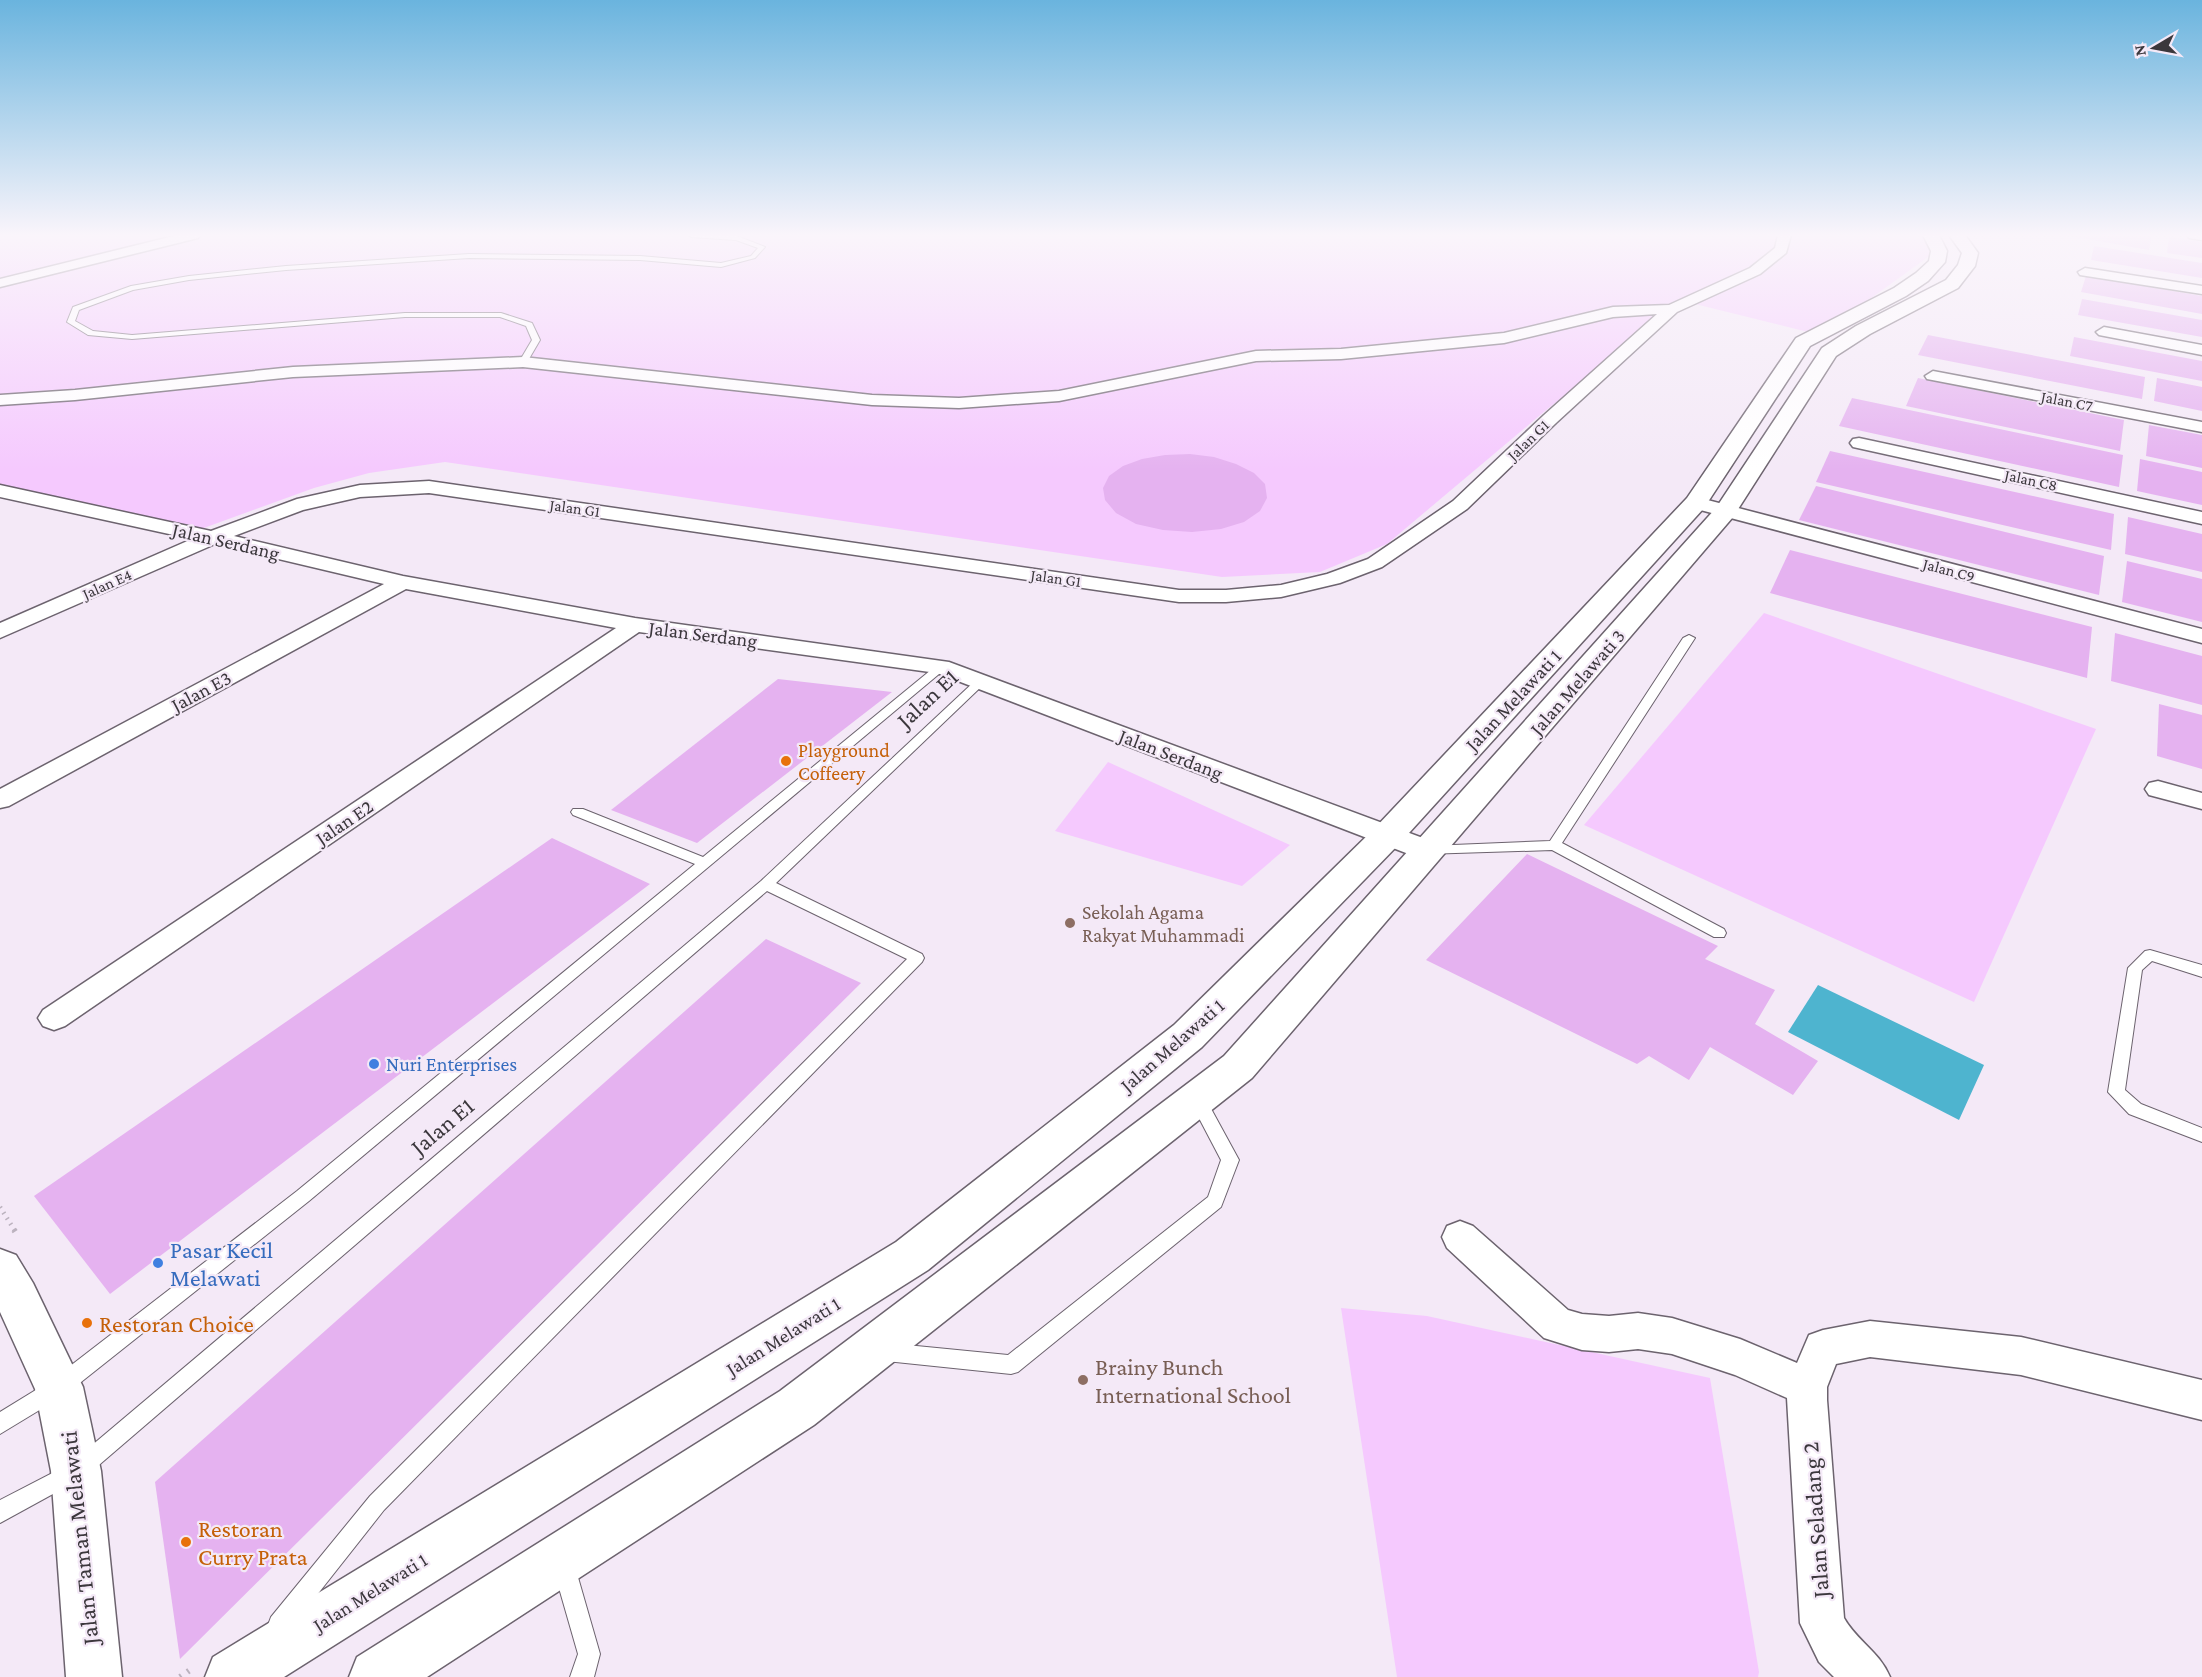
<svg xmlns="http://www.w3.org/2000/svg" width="2202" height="1677" font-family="'Crimson Pro',serif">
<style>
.green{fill:#f5c9fe}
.water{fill:#4eb4cf}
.building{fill:#e5b2f0}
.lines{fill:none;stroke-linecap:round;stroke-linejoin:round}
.service-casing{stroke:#6c636e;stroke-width:2}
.minor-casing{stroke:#6c636e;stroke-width:3}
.tertiary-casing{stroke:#6c636e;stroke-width:3}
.secondary-casing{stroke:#6c636e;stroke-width:3}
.path-far1{stroke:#bbb2be;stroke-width:4.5;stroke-dasharray:1.5 5;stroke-linecap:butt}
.path{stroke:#bbb2be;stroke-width:6;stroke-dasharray:2 7;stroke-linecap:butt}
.service{fill:#fff;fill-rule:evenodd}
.minor{fill:#fff;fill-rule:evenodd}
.tertiary{fill:#fff;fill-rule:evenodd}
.secondary{fill:#fff;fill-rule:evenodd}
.food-dot{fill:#e8710a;stroke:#f4e9f7;stroke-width:2}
.education-dot{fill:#8d6e63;stroke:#f4e9f7;stroke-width:2}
.shop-dot{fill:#3f7fe0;stroke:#f4e9f7;stroke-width:2}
.labels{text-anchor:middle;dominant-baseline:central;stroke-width:4.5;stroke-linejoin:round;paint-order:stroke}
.far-street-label{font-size:16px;fill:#3b373c;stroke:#f4e9f7}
.street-label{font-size:20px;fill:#3b373c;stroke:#f4e9f7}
.food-label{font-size:20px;fill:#c56008;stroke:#f4e9f7;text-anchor:start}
.education-label{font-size:20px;fill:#785e54;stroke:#f4e9f7;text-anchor:start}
.shop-label{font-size:20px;fill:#366cbe;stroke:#f4e9f7;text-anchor:start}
.near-street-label{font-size:24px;fill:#3b373c;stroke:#f4e9f7}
.near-shop-label{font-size:24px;fill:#366cbe;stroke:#f4e9f7;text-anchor:start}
.near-food-label{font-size:24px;fill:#c56008;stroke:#f4e9f7;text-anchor:start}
.near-education-label{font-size:24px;fill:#785e54;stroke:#f4e9f7;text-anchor:start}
</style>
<rect width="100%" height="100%" fill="#f4e9f7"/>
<g class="green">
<polygon points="0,235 1926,235 1935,252 1820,335 1695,304 1654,324 1545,411 1387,544 1320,572 1222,577 445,462 369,473 314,488 201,529 0,492"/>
<polygon points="1764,613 2096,729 1974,1002 1584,825"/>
<polygon points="1108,762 1290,845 1242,886 1055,831"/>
<polygon points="1341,1308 1427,1316 1710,1378 1759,1672 1758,1677 1397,1677"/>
</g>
<polygon class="water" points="1818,985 1984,1065 1959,1120 1788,1032"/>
<g class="building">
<polygon points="2064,235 2152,235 2149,250"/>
<polygon points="2169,237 2202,242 2202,258 2167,253"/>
<polygon points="2094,246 2202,263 2202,278 2091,260"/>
<polygon points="2086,276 2202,296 2202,314 2081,292"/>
<polygon points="2082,299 2202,320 2202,337 2078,315"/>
<polygon points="1928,335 2145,377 2142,399 1918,355"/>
<polygon points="2074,337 2202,361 2202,381 2070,356"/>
<polygon points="1918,378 2124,420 2120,451 1906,406"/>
<polygon points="2157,378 2202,387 2202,411 2154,401"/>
<polygon points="1852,398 2123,455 2119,487 1839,426"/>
<polygon points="2149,425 2202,435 2202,468 2146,456"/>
<polygon points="1830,451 2114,514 2111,550 1816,482"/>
<polygon points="1190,454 1214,457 1236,464 1254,473 1265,484 1267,498 1260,511 1244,522 1221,529 1192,532 1163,530 1136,524 1116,513 1105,500 1103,488 1109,476 1123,466 1142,459 1165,455"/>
<polygon points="2140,459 2202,472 2202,505 2137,491"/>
<polygon points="1816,486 2104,556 2099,595 1799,520"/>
<polygon points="2128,517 2202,534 2202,572 2125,554"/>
<polygon points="1790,550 2092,627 2087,678 1770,593"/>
<polygon points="2127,561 2202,579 2202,622 2122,602"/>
<polygon points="2115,633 2202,656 2202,705 2111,681"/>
<polygon points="778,679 892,692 697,843 611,810"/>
<polygon points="2159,704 2202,715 2202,769 2157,756"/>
<polygon points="552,838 650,884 110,1294 34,1196"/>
<polygon points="1527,854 1718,946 1705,959 1775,990 1755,1024 1818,1061 1793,1095 1710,1047 1689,1080 1649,1056 1637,1064 1426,960"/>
<polygon points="766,939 861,983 180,1659 155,1482"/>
</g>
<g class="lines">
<defs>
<g id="service">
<polygon points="688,235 737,236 765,247 755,258 721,267 640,260 469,258 286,270 189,280 133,290 79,310 75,321 93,331 132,335 405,313 501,313 532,323 540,340 526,364 523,364 519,362 532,340 526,326 500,317 405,317 132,339 88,335 67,322 73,307 131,286 189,276 286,266 469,254 640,256 721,263 751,256 758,248 736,240 691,237"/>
<polygon points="1689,635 1695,638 1562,843 1724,929 1726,933 1724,937 1714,937 1552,850 1424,854 1422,851 1429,846 1550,841 1683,638"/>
<polygon points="941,664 945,665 947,667 945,669 309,1201 66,1394 0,1434 0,1412 52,1380 297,1191 695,864 573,815 571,812 573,809 583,809 703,857 937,665"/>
<polygon points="980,678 984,680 986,682 984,684 776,883 922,954 924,958 922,962 384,1510 287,1633 279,1636 271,1633 268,1625 271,1617 370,1496 907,959 767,891 92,1471 85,1474 78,1471 75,1464 78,1457 761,881 976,680"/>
<polygon points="2150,950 2202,965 2202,977 2152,961 2142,970 2125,1090 2141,1104 2202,1128 2202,1142 2129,1114 2108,1092 2128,968 2145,951"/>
<polygon points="1197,1092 1203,1094 1239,1160 1221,1207 1018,1372 1011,1374 886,1361 879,1359 876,1352 879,1345 886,1343 1008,1355 1208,1197 1221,1160 1189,1099 1191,1094"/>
<polygon points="66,1466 73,1469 76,1476 73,1483 0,1523 0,1500"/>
<polygon points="564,1556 572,1559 575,1567 600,1654 594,1677 570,1677 578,1654 553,1567 556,1559"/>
</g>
<g id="minor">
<polygon points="178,235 200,235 198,238 0,287 0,279"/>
<polygon points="1778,235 1791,235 1786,253 1760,274 1677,312 1556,423 1467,509 1382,567 1340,583 1281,597 1226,602 1179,602 429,493 360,497 303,510 234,536 403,576 635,618 949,662 1439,844 1443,851 1439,858 1429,860 1419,858 937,673 639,632 65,1026 54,1030 43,1026 38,1018 43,1010 616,628 406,589 9,806 0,808 0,789 384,584 215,544 0,638 0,623 192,539 0,497 0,485 211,531 297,499 360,485 429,481 1179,590 1226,590 1281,585 1327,574 1368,559 1453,501 1544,415 1657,314 1613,317 1504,343 1341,359 1256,361 1059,401 959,408 872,405 523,367 293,377 75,400 0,405 0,395 75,390 293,367 523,357 872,395 959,398 1059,391 1256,351 1341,349 1504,333 1613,307 1669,305 1750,268 1775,248"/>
<polygon points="2187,235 2202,235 2202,240 2189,238"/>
<polygon points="2085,268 2202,286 2202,294 2080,275 2078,272"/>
<polygon points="2104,327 2202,345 2202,355 2099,335 2096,332"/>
<polygon points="1933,371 2202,422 2202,432 1927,379 1925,376"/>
<polygon points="1859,438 2202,512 2202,524 1853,447 1850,443 1853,439"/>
<polygon points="1696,497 2202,629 2202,643 1689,507 1686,503 1689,499"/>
<polygon points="2158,781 2202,793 2202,809 2149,795 2145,789 2149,783"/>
<path d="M1460 1221 1473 1226 1568 1310 1582 1314 1609 1316 1638 1313 1672 1318 1740 1339 1797 1363 1809 1335 1823 1330 1870 1321 2021 1337 2202 1380V1420L2021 1375 1870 1357 1836 1364 1827 1387V1400L1844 1618C1857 1641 1879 1651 1890 1677H1834L1819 1662 1800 1623 1787 1398 1735 1375 1672 1354 1638 1349 1609 1352 1582 1350 1544 1338 1447 1248 1442 1237 1447 1226Z"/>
</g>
<g id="tertiary">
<polygon points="1923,235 1939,235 1947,251 1945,262 1928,281 1906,296 1810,346 1704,508 1399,844 1202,1047 928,1270 284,1677 205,1677 213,1657 896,1242 1174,1025 1375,828 1687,498 1796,338 1894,288 1916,273 1929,261 1931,251"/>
<polygon points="1949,235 1965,235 1978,253 1975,266 1958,288 1870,334 1836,356 1733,517 1252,1078 814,1425 427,1677 349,1677 357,1657 780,1391 1224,1056 1716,508 1822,348 1856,326 1946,280 1958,265 1962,253"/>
</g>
<polygon id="secondary" points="0,1249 16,1255 33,1283 83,1387 101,1471 122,1677 66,1677 51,1471 35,1389 0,1312"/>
</defs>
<use href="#service" class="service-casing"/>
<use href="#minor" class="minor-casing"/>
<use href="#tertiary" class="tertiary-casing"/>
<use href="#secondary" class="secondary-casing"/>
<polyline class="path-far1" points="0,1207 15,1231"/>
<g class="path">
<polyline points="14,1230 19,1237"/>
<polyline points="180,1677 190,1670"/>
</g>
<use href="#service" class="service"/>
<use href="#minor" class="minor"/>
<use href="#tertiary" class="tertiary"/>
<use href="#secondary" class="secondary"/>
</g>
<linearGradient id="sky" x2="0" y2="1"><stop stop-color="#6ab4de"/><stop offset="0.5" stop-color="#faf5fb"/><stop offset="1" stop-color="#faf5fb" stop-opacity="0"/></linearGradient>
<rect width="2202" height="470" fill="url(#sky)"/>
<g class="food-dot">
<circle cx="786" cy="761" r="6"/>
<circle cx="87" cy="1323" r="6"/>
<circle cx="186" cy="1542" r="6"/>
</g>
<g class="education-dot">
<circle cx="1070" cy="923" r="6"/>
<circle cx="1083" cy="1380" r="6"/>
</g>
<g class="shop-dot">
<circle cx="374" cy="1064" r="6"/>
<circle cx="158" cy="1263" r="6"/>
</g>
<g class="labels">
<g class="far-street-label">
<text transform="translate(2067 401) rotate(11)">Jalan C7</text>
<text transform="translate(1528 440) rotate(-44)">Jalan G1</text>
<text transform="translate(2031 480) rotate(12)">Jalan C8</text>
<text transform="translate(575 508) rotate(8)">Jalan G1</text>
<text transform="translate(1949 570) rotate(15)">Jalan C9</text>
<text transform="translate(1056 578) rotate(8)">Jalan G1</text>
<text transform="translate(107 584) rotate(-24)">Jalan E4</text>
</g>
<g class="street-label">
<text transform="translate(226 541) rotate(13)">Jalan Serdang</text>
<text transform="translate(703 634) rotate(7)">Jalan Serdang</text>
<text transform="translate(1577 682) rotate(-49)">Jalan Melawati 3</text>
<text transform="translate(201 691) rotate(-28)">Jalan E3</text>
<text transform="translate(1513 700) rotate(-47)">Jalan Melawati 1</text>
<text transform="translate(1171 754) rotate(21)">Jalan Serdang</text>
<text transform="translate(344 822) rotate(-34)">Jalan E2</text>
<text transform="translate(1172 1045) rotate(-41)">Jalan Melawati 1</text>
<text transform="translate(783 1336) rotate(-32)">Jalan Melawati 1</text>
<text transform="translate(370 1592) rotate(-32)">Jalan Melawati 1</text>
</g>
<g class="food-label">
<text x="798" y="750">Playground<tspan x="798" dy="23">Coffeery</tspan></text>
</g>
<g class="education-label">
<text x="1082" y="912">Sekolah Agama<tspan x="1082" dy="23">Rakyat Muhammadi</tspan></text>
</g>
<g class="shop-label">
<text x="386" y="1064">Nuri Enterprises</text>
</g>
<g class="near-street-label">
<text transform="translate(927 698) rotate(-43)">Jalan E1</text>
<text transform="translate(442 1126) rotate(-40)">Jalan E1</text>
<text transform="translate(1815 1520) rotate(-94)">Jalan Seladang 2</text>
<text transform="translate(79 1538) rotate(-96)">Jalan Taman Melawati</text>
</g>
<g class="near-shop-label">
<text x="170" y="1249">Pasar Kecil<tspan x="170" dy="28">Melawati</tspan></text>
</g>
<g class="near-food-label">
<text x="99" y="1323">Restoran Choice</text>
<text x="198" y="1528">Restoran<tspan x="198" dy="28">Curry Prata</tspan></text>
</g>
<g class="near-education-label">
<text x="1095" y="1366">Brainy Bunch<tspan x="1095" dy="28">International School</tspan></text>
</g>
</g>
<g transform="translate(2154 48) rotate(260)" stroke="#f4e9f7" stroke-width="4.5" paint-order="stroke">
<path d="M0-4.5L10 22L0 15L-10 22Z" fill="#3b373c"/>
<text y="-9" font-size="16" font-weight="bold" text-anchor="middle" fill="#3b373c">N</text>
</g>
</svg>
